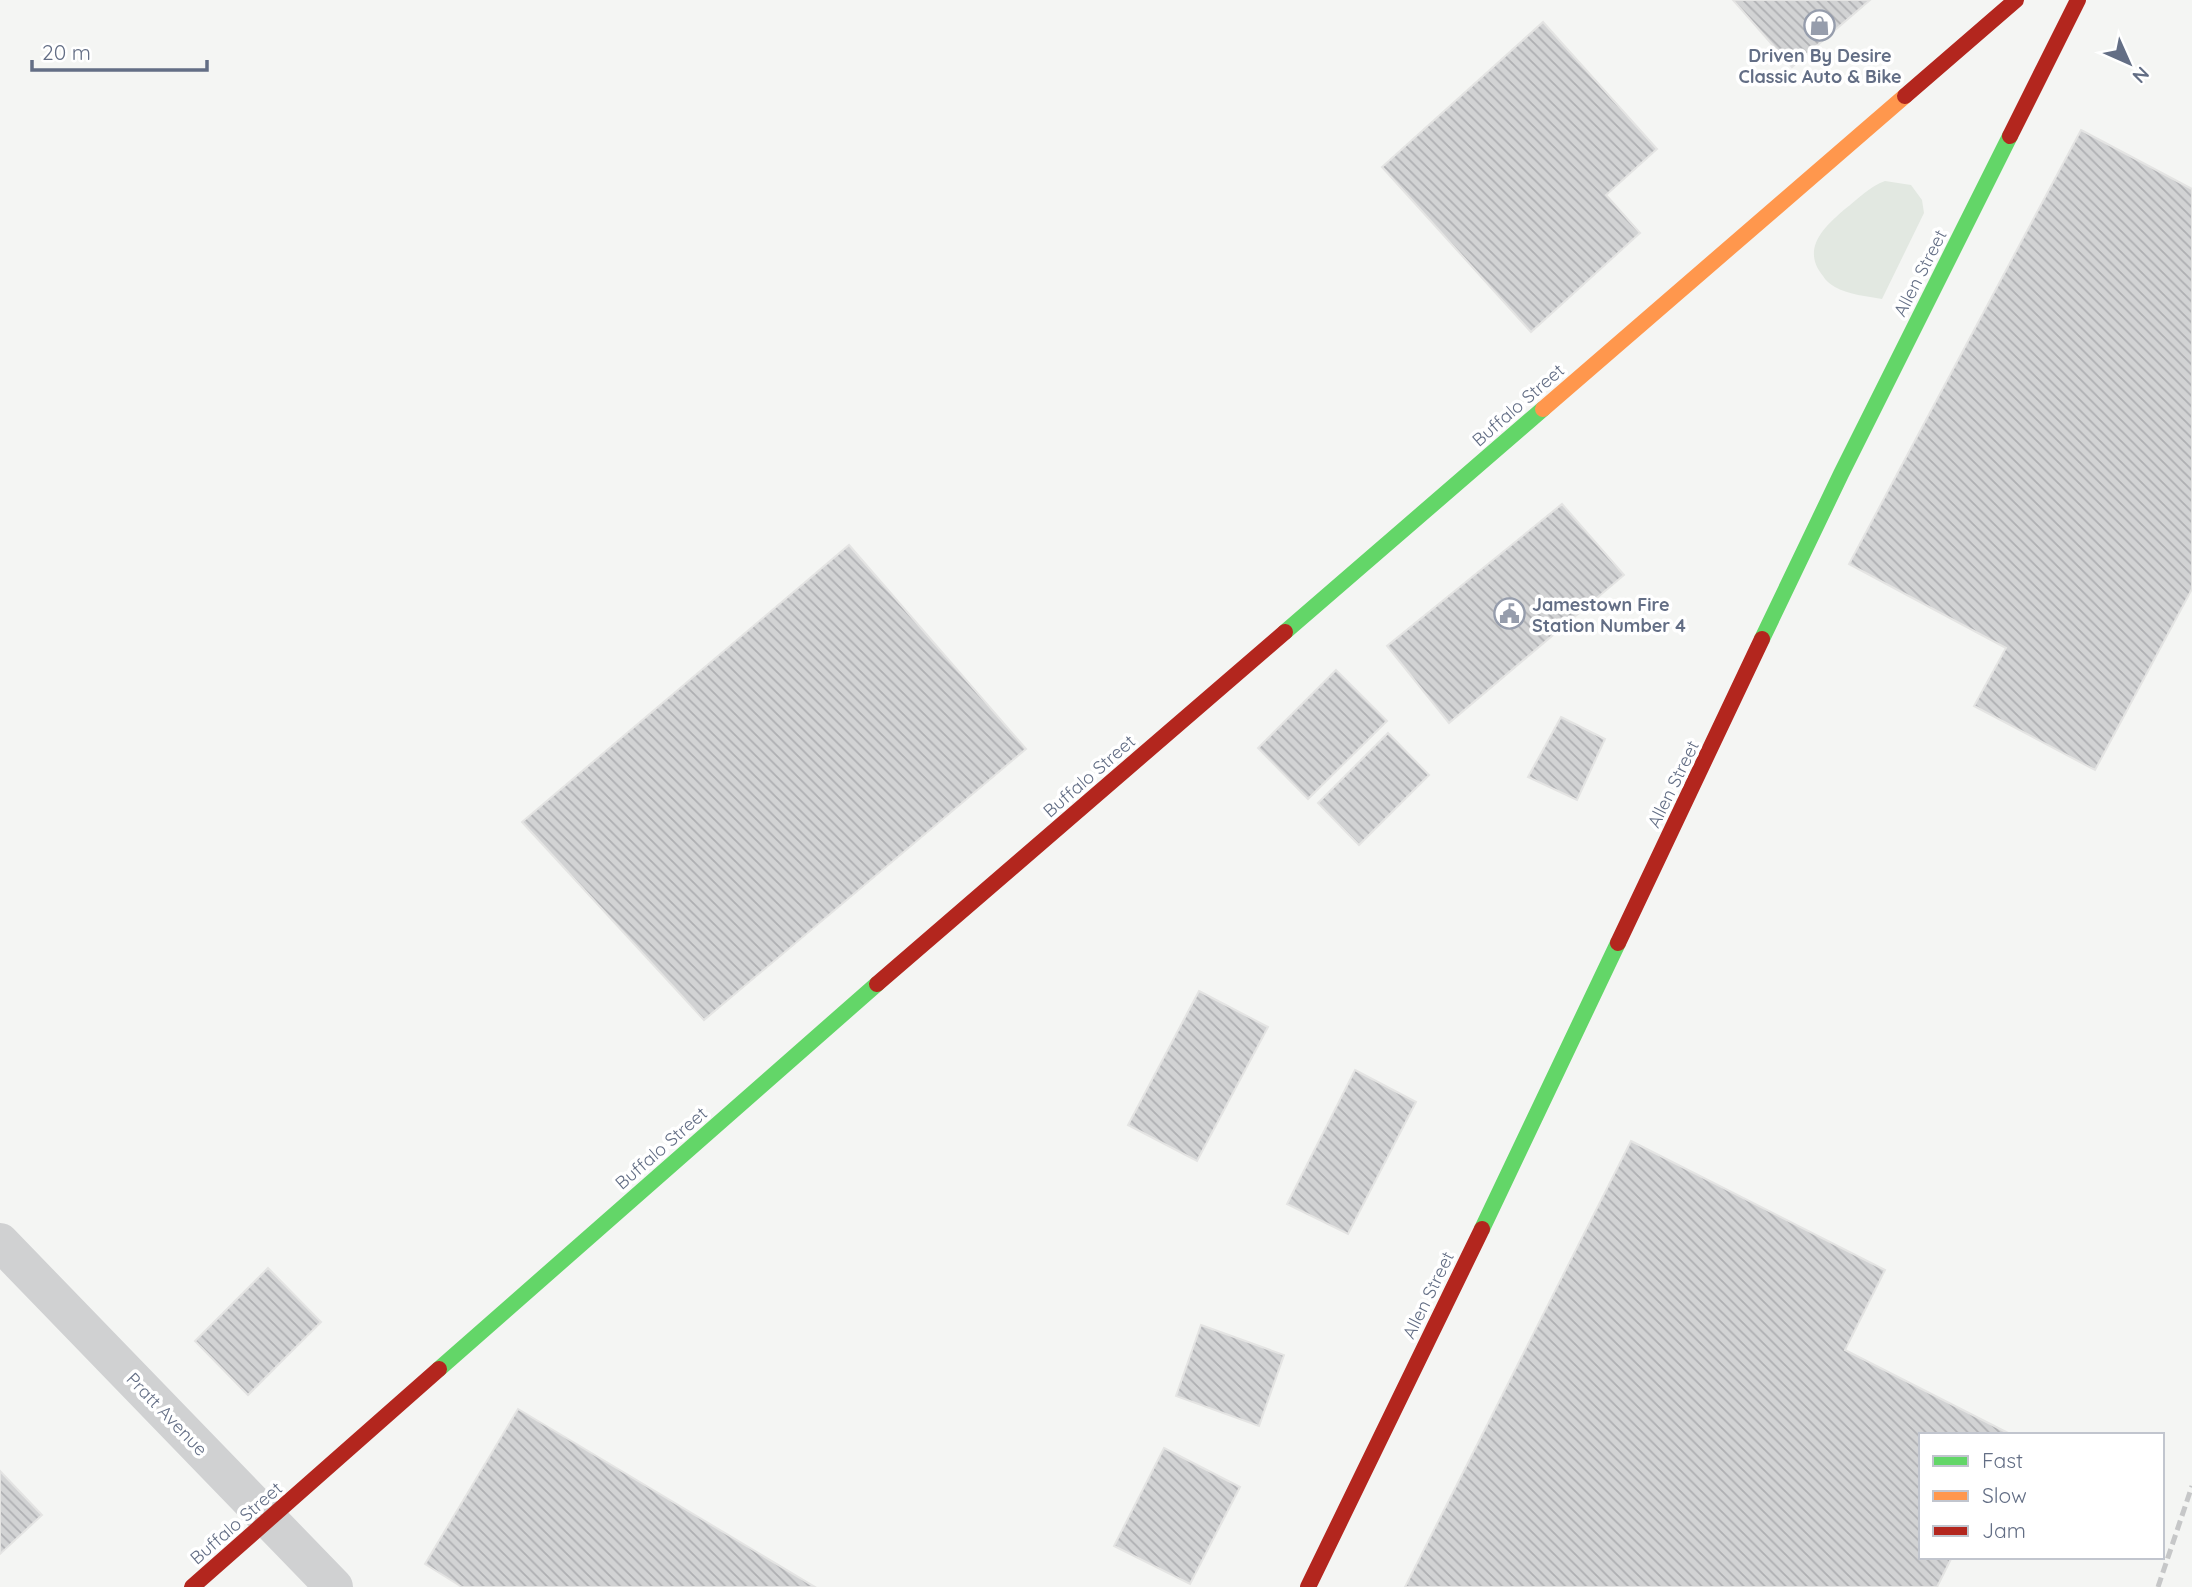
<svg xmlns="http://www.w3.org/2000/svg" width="2192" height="1587" font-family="Quicksand,sans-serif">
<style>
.grass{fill:#e2e8e1}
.building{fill:url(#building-back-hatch);stroke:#e4e4e3;stroke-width:2}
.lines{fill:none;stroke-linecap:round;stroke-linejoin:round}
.street{stroke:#d0d1d2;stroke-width:38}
.fast{stroke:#63d668;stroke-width:16}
.slow{stroke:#ff974d;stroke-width:16}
.jam{stroke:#b3261e;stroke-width:16}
.rail{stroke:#c6c7c8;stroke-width:5;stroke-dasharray:10 5;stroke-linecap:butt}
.labels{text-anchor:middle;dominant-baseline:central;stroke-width:7;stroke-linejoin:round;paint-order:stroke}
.poi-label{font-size:18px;font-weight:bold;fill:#636e85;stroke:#fff}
.street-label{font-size:18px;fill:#636e85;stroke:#fff}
</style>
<defs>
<pattern id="building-back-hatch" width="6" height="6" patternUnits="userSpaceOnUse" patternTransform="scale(1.75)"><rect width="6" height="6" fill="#d2d3d4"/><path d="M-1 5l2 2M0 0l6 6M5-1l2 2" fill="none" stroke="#aeafb2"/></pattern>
</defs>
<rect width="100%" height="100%" fill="#f4f5f3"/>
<path class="grass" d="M1885 181 1911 185 1922 200 1924 213 1882 299C1867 296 1849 295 1835 287 1830 284 1826 281 1823 276 1801 249 1823 228 1845 209 1857 200 1870 186 1885 181Z"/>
<g class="building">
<polygon points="1733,0 1870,0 1792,67"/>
<polygon points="1543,22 1657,149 1606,195 1640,233 1531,332 1382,167"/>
<polygon points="2081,130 2192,189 2192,589 2095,770 1974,706 2006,648 1849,564"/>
<polygon points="1562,504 1624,575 1449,723 1387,646"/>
<polygon points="849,545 1026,749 704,1020 522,822"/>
<polygon points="1336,670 1387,721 1308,799 1258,748"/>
<polygon points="1561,717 1605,739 1577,800 1528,777"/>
<polygon points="1388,733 1429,775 1359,845 1318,803"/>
<polygon points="1199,991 1268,1027 1197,1161 1128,1125"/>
<polygon points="1355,1070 1416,1102 1348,1234 1287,1204"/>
<polygon points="1631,1141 1885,1270 1845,1350 2012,1435 1921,1435 1921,1557 1952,1557 1937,1587 1405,1587"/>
<polygon points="268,1268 321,1322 248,1395 195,1341"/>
<polygon points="1201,1325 1284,1355 1259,1426 1176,1396"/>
<polygon points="518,1409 815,1587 462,1587 425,1564"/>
<polygon points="1164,1448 1240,1487 1190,1584 1114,1546"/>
<polygon points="0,1471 42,1515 0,1554"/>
</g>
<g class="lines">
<polyline class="street" points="0,1242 334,1587"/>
<g class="fast">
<polyline points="1285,632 1543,409"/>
<polyline points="1762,639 1841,474 2010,136"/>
<polyline points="1482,1229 1618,943"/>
<polyline points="439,1369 877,984"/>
</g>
<polyline class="slow" points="1543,409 1905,96"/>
<g class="jam">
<polyline points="1905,96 2016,0"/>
<polyline points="2010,136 2078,0"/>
<polyline points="1618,943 1762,639"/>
<polyline points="877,984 1285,632"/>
<polyline points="192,1587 439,1369"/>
<polyline points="1308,1587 1482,1229"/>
</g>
<polyline class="rail" points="2158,1587 2192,1486"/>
</g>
<defs>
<symbol id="shop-ring" viewBox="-11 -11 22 22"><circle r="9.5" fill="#fff" stroke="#969dac" stroke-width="1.5"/><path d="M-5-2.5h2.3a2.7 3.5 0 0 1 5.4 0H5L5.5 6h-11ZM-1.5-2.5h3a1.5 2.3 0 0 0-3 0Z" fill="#969dac"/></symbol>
<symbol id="civic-ring" viewBox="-11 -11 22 22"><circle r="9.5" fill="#fff" stroke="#969dac" stroke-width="1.5"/><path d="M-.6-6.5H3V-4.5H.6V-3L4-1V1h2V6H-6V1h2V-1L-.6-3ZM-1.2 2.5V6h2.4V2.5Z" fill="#969dac"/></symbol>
</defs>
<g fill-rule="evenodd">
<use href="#shop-ring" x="1802" y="8" width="35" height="35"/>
<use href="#civic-ring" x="1492" y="596" width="35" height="35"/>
</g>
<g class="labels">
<g class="poi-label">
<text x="1820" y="55">Driven By Desire<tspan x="1820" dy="21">Classic Auto &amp; Bike</tspan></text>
<text x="1532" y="604" text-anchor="start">Jamestown Fire<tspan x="1532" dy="21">Station Number 4</tspan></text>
</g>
<g class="street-label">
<text transform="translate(1920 273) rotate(-63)">Allen Street</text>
<text transform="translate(1518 405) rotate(-41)">Buffalo Street</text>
<text transform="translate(1089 776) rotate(-41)">Buffalo Street</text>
<text transform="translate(1673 784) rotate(-64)">Allen Street</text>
<text transform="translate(661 1148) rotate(-41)">Buffalo Street</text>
<text transform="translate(1428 1295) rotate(-64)">Allen Street</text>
<text transform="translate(167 1414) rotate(46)">Pratt Avenue</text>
<text transform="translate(236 1523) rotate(-41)">Buffalo Street</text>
</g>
</g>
<rect x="1919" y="1433" width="245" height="126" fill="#ffffff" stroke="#c1c5ce" stroke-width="2"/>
<rect x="1933" y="1456" width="35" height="10" fill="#63d668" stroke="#c1c5ce" stroke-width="2"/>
<text x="1982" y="1468" font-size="21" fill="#636e85">Fast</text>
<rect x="1933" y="1491" width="35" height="10" fill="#ff974d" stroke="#c1c5ce" stroke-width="2"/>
<text x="1982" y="1503" font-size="21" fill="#636e85">Slow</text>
<rect x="1933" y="1526" width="35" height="10" fill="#b3261e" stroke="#c1c5ce" stroke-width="2"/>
<text x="1982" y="1538" font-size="21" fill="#636e85">Jam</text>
<g transform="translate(2129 63) rotate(135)" stroke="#ffffff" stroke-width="5" paint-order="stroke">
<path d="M0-5L12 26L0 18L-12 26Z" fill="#636e85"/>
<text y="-10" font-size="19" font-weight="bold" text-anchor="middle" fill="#636e85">N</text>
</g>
<path d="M32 60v10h175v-10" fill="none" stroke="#636e85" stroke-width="3.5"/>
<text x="42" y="60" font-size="21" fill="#636e85" stroke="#ffffff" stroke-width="5" paint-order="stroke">20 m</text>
</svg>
